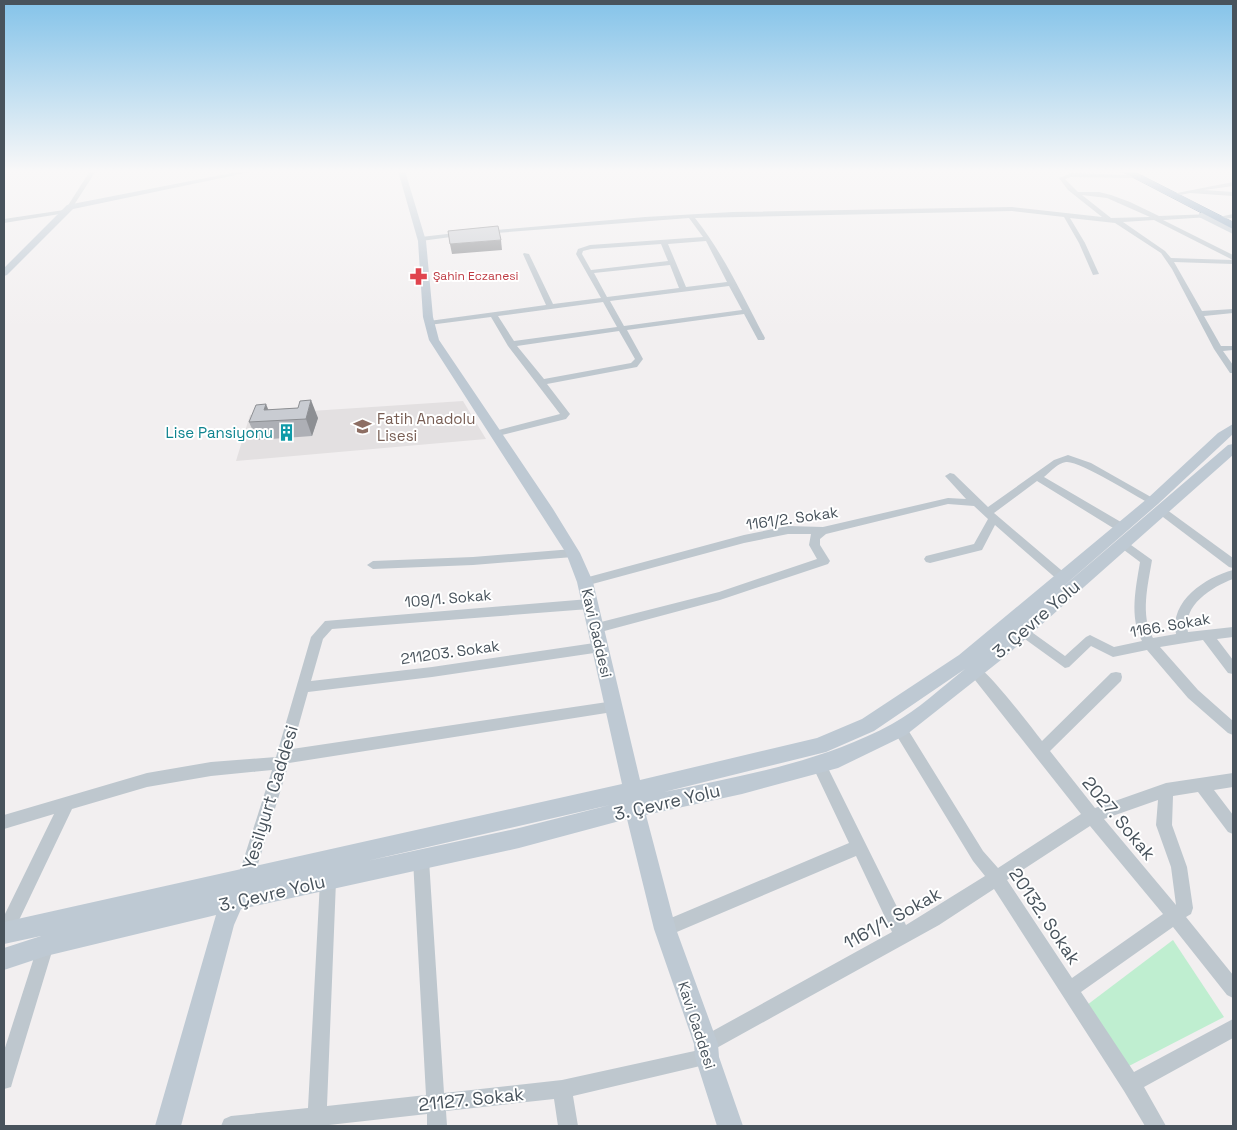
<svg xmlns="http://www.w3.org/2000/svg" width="1237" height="1130" font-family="'Space Grotesk',sans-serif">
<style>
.education{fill:#e3e0e1}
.green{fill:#bfeed0}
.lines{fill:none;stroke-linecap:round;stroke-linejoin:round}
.highway-casing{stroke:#748fa8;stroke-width:1}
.street{fill:#bec7ce;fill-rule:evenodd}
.secondary{fill:#bec9d3;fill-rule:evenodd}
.highway{fill:#89a4bd;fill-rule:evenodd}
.wall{fill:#adafb5}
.shaded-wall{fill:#8d8f93}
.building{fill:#c9ccd2;stroke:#8d8f93}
.labels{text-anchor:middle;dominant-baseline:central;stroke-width:4;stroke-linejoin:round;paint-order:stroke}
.far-health-label{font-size:12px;fill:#be3a42;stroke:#fff;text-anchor:start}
.education-label{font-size:15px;fill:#785e54;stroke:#fff;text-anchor:start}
.culture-label{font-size:15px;fill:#0d838f;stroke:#fff;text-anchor:end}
.street-label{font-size:15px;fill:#48535c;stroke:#fff}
.near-street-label{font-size:18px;fill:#48535c;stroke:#fff}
</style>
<rect width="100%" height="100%" fill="#f2eff0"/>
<polygon class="education" points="463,401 486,439 236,461 250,415"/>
<polygon class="green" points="1173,940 1224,1017 1127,1067 1087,1005"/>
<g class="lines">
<defs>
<polygon id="highway" points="1121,171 1133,171 1233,222 1233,229"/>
</defs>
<use href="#highway" class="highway-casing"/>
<g class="street">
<polygon points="90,171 96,171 72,208 68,208 67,207"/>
<path d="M1071 173 1138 175 1136 178 1071 177 1065 179 1078 192H1099L1111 195 1130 202 1159 216 1211 214 1212 215 1209 217 1163 220 1233 255V264L1174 262 1202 311 1233 309V313L1204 316 1221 346H1233V350L1223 351 1233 365V373H1230L1214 349 1172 269 1161 253 1115 223 1070 218 1085 243 1099 274 1093 275 1079 243 1064 217 1012 211 695 218C725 256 743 297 765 338L764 340H758L744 314 627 330 643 359 637 367 547 384 570 414 566 419 498 436 495 435V431L560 414 508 346 491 317 429 325 425 323 429 321 546 305 523 254 524 253 529 254 553 304 601 298 576 254 578 249 590 245 703 237 689 218 483 234V232L485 231 645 217 733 212 1012 207 1102 217 1068 190 1059 178ZM1082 195 1107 198 1150 217 1111 218ZM1154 220 1231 259 1232 260 1171 258 1165 251 1123 222ZM706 241 727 282 686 287 668 244ZM661 244 668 261 591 270 582 254 583 251 591 249ZM670 265 679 288 607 297 594 273ZM729 286 742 310 624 326 610 301ZM603 302 617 327 514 341 498 316ZM619 331 635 359 631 363 544 379 517 346Z"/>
<polygon points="1233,182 1233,186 1204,190 1233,192 1233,196 1190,193 1175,196 1172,194"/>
<polygon points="64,210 66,211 66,213 4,223 4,219"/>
<polygon points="1233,214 1233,218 1222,219 1219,217"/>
<polygon points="464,232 467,234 466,235 421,241 418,239 421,237"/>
<path d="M1068 455 1091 463 1158 501 1157 503H1149C1135 496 1079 460 1066 462 1058 463 1050 472 1044 477L1126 525 1127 528 1126 531H1118L1037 481 994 513 1067 575 1069 578 1067 581H1059L995 525 982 550 930 563 926 562 924 559 926 556 974 544 988 519 974 506 948 504 826 534 820 539V545L830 561 828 564 720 600 597 633 593 631 591 628 593 625 597 623 719 592 817 559 809 545 811 534H788L744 543 585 586 581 585 579 582 581 579 744 535 788 526 823 527 948 498 966 499 945 476 950 473 954 474 988 507 1054 460Z"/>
<polygon points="1163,507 1233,558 1233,568 1229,567 1159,514 1158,511 1159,508"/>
<path d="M1124 540 1152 560C1148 585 1140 615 1153 638L1176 634C1169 601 1206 577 1233 570V579C1212 587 1182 605 1188 632L1233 627V637L1217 639 1233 660V674L1228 673 1203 640 1160 647 1198 690 1233 721V735L1228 733 1188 698 1147 650 1113 657 1091 646 1069 667 1065 668 1018 634 1016 631 1018 628 1022 626 1026 628 1065 656 1086 637 1090 635 1114 647 1142 641C1129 617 1136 587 1140 562L1120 547 1119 544 1120 541Z"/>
<polygon points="573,549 579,553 573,557 473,565 373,569 367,565 373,561 473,557"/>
<polygon points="589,599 593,601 595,604 593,607 589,609 332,629 323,639 311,681 432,667 601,642 605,643 607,647 605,651 601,652 432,677 308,692 292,749 614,701 619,703 621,707 619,711 289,763 254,877 252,883 246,885 240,883 238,877 272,770 211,776 147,787 72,809 10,939 4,941 4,916 54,814 4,829 4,815 147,773 211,762 276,757 311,637 325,621"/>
<path d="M976 666C988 670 1031 727 1042 741L1111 673 1116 672 1121 673 1122 677 1121 681 1050 751 1095 808 1166 783 1233 773V787L1214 790 1233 815V834L1228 832 1198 792 1173 796 1172 825 1187 867 1193 908 1191 914 1186 917 1233 975V998L1227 995 1173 927 1081 992 1134 1072 1233 1019V1038L1144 1087 1166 1126H1145L1124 1091 994 889 939 925 713 1050 716 1057 713 1063 573 1096 578 1126H558L554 1099 446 1111 447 1126H427V1114L320 1126H221L224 1119 231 1116 308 1108 320 881 322 875 328 873 334 875 336 881 327 1106 426 1095 413 860 416 855 421 852 426 855 429 860 444 1093 562 1080 699 1050 697 1044 700 1038 892 932 856 856 665 937 659 935 657 929 659 923 849 843 812 765 814 760 819 759 824 760 906 925 985 876 973 861 895 733 893 729 895 725 900 723 905 725 983 851 998 868 1081 814 971 675 970 671 971 667ZM1158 800 1156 825 1171 867 1176 905 1104 819ZM1090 826 1163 914 1072 978 1007 880Z"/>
<polygon points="46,937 52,939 54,945 13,1080 11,1087 4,1089 4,1051 38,945 40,939"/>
</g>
<g class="secondary">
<polygon points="242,171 255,171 73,209 7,275 4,276 4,268 67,205"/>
<path d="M398 171H405L426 241 433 317 439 340 553 509 580 553 593 582 640 780 817 738 862 719 959 655 1148 498 1218 433 1233 424V434L1158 504 1051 597 1228 445 1233 444V455L1006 656 906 735 838 768 742 794 646 815 676 929 718 1044 719 1057 743 1126H717L695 1057 694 1044 654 929 627 819 519 848 241 909 234 925 181 1126H155L216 915 46 956 4 970V948L41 936 4 944V922L622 784 577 582 566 553 429 340 423 317 418 241ZM965 669C942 687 918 710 892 724 822 762 741 776 664 792L826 752 874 731ZM610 805 519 828 367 861Z"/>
<polygon points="1199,213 1205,213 1233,228 1233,234 1199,217"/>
</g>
<use href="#highway" class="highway"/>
</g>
<polygon class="wall" points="298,408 318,418 312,436 257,440 249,422 268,410"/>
<g class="shaded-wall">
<polygon points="501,240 502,250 452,254 450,244"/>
<polygon points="311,400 318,418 312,436 306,419"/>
<polygon points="266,404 273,421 264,410"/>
</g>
<g class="building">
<polygon points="498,226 501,240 450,244 448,231"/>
<polygon points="311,400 306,419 249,422 256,405 266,404 264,410 298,408 300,401"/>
</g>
<linearGradient id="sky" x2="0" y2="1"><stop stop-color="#84c3e9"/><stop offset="0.52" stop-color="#f9f8f8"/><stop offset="1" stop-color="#f9f8f8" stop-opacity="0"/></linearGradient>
<rect width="1237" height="329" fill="url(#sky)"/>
<defs>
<symbol id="pharmacy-bare" viewBox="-9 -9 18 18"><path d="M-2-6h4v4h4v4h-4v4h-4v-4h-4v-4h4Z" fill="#e0444e" stroke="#fff" stroke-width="2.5" paint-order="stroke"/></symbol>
<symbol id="school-bare" viewBox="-9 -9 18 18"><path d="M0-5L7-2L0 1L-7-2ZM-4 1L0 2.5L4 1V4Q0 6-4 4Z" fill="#8d6e63" stroke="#fff" stroke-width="2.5" paint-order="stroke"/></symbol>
<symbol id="building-bare" viewBox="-9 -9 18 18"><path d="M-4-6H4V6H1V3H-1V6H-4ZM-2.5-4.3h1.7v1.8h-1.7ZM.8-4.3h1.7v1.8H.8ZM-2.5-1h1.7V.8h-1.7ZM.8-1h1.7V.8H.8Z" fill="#0f9aa8" stroke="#fff" stroke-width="2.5" paint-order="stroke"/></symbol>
</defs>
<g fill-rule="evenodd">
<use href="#pharmacy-bare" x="406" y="264" width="25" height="25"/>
<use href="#school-bare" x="350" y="414" width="25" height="25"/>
<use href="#building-bare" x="274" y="420" width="25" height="25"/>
</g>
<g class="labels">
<g class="far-health-label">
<text x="433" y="276">Şahin Eczanesi</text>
</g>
<g class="education-label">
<text x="377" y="418">Fatih Anadolu<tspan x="377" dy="17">Lisesi</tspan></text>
</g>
<g class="culture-label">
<text x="273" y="432">Lise Pansiyonu</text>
</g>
<g class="street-label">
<text transform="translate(792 518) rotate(-8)">1161/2. Sokak</text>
<text transform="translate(448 598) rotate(-5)">109/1. Sokak</text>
<text transform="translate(1170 625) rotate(-10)">1166. Sokak</text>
<text transform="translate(597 633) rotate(77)">Kavi Caddesi</text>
<text transform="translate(450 652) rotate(-8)">211203. Sokak</text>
<text transform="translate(697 1025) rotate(72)">Kavi Caddesi</text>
</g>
<g class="near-street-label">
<text transform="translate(1036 619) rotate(-41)">3. Çevre Yolu</text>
<text transform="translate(270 797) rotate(-73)">Yesilyurt Caddesi</text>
<text transform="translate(667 802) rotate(-13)">3. Çevre Yolu</text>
<text transform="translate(1119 818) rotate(50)">2027. Sokak</text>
<text transform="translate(272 893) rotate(-13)">3. Çevre Yolu</text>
<text transform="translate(1045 916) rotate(56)">20132. Sokak</text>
<text transform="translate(892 918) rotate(-29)">1161/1. Sokak</text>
<text transform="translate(471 1099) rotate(-6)">21127. Sokak</text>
</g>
</g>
<rect width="1237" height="1130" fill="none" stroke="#48535c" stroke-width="10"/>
</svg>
